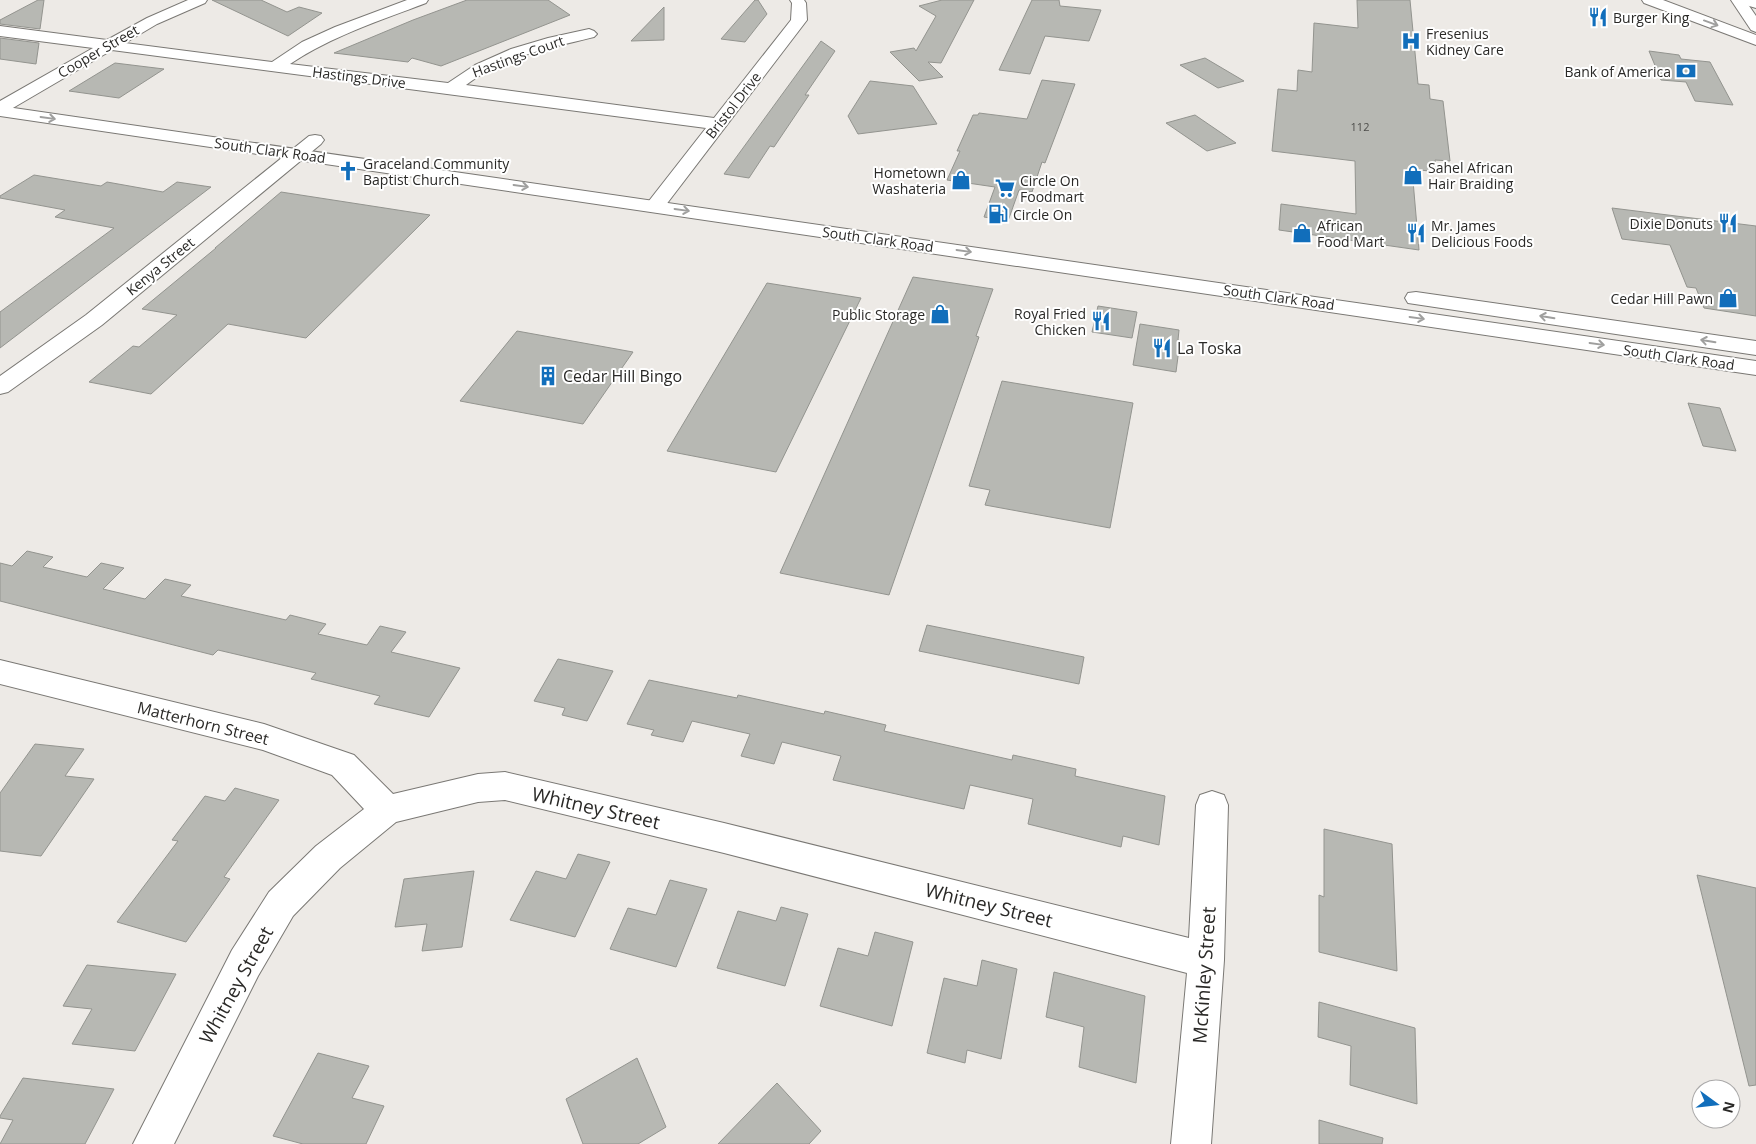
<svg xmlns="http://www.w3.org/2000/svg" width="1756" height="1144" font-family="'Open Sans',sans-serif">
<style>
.building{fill:#b7b8b3;stroke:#93948f}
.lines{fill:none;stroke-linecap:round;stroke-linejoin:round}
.minor-casing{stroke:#7a7874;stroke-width:2}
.major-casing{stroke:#7a7874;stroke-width:2}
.highway-casing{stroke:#7a7874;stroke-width:2}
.minor{fill:#fff;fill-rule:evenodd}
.major{fill:#fff;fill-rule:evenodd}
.highway{fill:#fff;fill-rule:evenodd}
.oneway{stroke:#9f9f9e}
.labels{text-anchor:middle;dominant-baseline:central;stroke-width:4;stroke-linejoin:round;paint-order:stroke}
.far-number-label{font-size:11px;fill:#4d4d4a}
.far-poi-label{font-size:14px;fill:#2a2927;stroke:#fff;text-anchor:start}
.far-street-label{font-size:14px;fill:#2a2927;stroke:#fff}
.poi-label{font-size:16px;fill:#2a2927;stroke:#fff;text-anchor:start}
.street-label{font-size:16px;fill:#2a2927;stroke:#fff}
.near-street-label{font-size:19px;fill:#2a2927;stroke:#fff}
</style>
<rect width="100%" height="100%" fill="#edeae6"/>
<g class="building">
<polygon points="38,0 44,0 40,29 0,24 0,20"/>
<polygon points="212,0 261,0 287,12 299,7 322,13 288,36"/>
<polygon points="467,0 548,0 570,15 441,66 412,58 408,62 334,53 413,20"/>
<polygon points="755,0 758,0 767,14 745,42 721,39"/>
<polygon points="942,0 974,0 941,63 928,62 943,77 919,81 890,52 914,48 916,51 936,16 919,6"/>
<polygon points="1032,0 1059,0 1060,6 1101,10 1089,41 1045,36 1030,74 999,70"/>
<polygon points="1357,0 1410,0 1418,84 1429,85 1430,99 1443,101 1450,161 1435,160 1437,172 1412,169 1419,250 1279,230 1281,204 1356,214 1355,161 1272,151 1278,89 1297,91 1298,70 1312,72 1314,23 1358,28"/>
<polygon points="664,7 664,40 631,41"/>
<polygon points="0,38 39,43 36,64 0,59"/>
<polygon points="821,41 835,51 805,95 809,95 774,147 770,146 749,178 724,174"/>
<polygon points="1649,51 1679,55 1681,59 1710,62 1733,105 1695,101 1686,82 1661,80"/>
<polygon points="1205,58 1244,81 1218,88 1180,65"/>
<polygon points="115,63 164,69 119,98 69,91"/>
<polygon points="1042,80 1075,84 1045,163 1042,162 1032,192 1019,190 1008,221 984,217 995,187 947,180 960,151 957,151 973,115 978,115 979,113 1027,119"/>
<polygon points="870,81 913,86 937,124 858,134 848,116"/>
<polygon points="1195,115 1236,143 1207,151 1166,123"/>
<polygon points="34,175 101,186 107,182 163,192 177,182 211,187 0,348 0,312 114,228 55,217 65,210 0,198 0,196"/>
<polygon points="281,192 430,215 306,338 228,324 151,394 89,382 133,346 139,347 177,315 142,309 216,248 215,248"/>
<polygon points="1612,208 1756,226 1756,316 1704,308 1696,288 1687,287 1670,245 1622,239"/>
<polygon points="913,277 993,289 976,336 979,337 889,595 780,573"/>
<polygon points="767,283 861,298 776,472 667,451"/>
<polygon points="1098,306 1137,312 1132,338 1092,332"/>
<polygon points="1140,324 1179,330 1178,340 1180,341 1176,372 1133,365"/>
<polygon points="517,331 633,352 583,424 460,401"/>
<polygon points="1002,381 1133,403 1110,528 985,505 990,490 969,486"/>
<polygon points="1688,403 1720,408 1736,451 1703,446"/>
<polygon points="27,551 53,557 43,567 87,577 101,563 124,568 103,589 145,599 165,579 191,585 181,596 286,620 290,615 326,624 318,634 367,645 380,626 406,632 391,652 460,668 429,717 374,704 380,696 311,679 316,673 218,650 213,655 0,601 0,563 12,566"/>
<polygon points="927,625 1084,657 1079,684 919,651"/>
<polygon points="558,659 613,671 587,721 562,715 565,708 534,701"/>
<polygon points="649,680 737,698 738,695 824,714 825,711 886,725 884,731 1012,760 1013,755 1076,769 1075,776 1165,796 1159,845 1123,836 1121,847 1028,824 1033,799 970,785 964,809 833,780 841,756 782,742 774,764 741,756 750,734 692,721 683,742 651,735 654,730 627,724"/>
<polygon points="35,744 84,749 65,776 94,779 41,856 0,851 0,793"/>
<polygon points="235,788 279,800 224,877 230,879 186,942 117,922 178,841 172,840 205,796 225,801"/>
<polygon points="1324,829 1392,844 1397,971 1319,952 1319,895 1324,897"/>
<polygon points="578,854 610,862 575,937 510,920 536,871 566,879"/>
<polygon points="474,871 462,947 422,951 427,924 395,927 404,879"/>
<polygon points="1697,875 1756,888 1756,1085 1749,1086"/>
<polygon points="670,880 707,889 676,967 610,949 628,908 656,915"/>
<polygon points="781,907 808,914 785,986 717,968 738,911 776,921"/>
<polygon points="875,932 913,942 892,1026 820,1006 838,948 868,956"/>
<polygon points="982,960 1017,969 1001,1059 967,1050 965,1063 927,1053 944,978 977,986"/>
<polygon points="87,965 176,974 135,1051 72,1044 92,1009 63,1006"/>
<polygon points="1054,972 1145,996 1136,1083 1079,1067 1084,1027 1046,1017"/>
<polygon points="1319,1002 1415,1028 1417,1104 1350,1085 1351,1046 1318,1037"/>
<polygon points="318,1053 369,1066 352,1098 384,1106 366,1144 303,1144 273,1136"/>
<polygon points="637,1058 666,1127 638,1144 583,1144 566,1099"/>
<polygon points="23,1078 114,1089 85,1144 0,1144 13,1120 0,1118 0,1116"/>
<polygon points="777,1083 821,1131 809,1144 718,1144"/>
<polygon points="1319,1120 1383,1138 1382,1144 1319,1144"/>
</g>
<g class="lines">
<defs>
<g id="minor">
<path d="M188 0H207L205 3 157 24 125 43 272 62 302 42 335 27 407 0H428L426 3C379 21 332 36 290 64L448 83 475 65 511 49 548 38 589 29 594 31 597 34 594 37C550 48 503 56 466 85L714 118 791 20 792 3 790 0H804L806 3 807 20 662 210 655 212 648 210 645 206 706 128 112 50 6 112 0 113V101L93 48 0 36V26L107 40 147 18Z"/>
<polygon points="315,135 321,136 324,140 321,144 102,325 8,392 0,394 0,376 86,315 309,136"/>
<polygon points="0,660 264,724 354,755 393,794 478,774 505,772 724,823 1189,938 1196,805 1200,795 1212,791 1224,795 1228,805 1224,960 1211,1144 1171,1144 1187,973 724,853 505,800 478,802 396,822 340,868 293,916 258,976 174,1144 133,1144 232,950 269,892 316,846 364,809 332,775 263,750 0,684"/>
</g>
<g id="major">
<polygon points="1642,0 1663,0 1756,35 1756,45 1644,3"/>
<polygon points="1731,0 1745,0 1756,16 1756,32 1751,30"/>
<polygon points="0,106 1756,361 1756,375 0,116"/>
<polygon points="1416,292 1756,341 1756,355 1408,303 1405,298 1408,293"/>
</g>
<polygon id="highway" points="1737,0 1756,0 1756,8 1739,3"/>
</defs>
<use href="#minor" class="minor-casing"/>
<use href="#major" class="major-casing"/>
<use href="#highway" class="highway-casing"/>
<use href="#minor" class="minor"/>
<use href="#major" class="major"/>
<use href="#highway" class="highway"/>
</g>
<defs><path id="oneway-shaft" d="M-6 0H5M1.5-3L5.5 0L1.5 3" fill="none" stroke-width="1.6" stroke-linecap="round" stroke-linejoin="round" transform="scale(1.25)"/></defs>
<g class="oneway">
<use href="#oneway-shaft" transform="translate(1711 23) rotate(20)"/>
<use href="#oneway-shaft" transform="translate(48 118) rotate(8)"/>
<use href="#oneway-shaft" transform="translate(521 186) rotate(8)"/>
<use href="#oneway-shaft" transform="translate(682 210) rotate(8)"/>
<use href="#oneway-shaft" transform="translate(964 251) rotate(8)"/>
<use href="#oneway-shaft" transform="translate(1547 317) rotate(-171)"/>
<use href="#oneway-shaft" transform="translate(1417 318) rotate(8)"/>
<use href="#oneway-shaft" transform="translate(1708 341) rotate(-171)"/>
<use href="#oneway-shaft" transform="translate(1597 344) rotate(8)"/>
</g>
<defs>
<symbol id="restaurant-bare" viewBox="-9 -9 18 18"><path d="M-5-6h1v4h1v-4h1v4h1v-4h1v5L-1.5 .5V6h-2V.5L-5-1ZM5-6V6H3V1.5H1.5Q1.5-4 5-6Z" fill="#116ebb" stroke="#fff" stroke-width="2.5" paint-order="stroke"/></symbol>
<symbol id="hospital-bare" viewBox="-9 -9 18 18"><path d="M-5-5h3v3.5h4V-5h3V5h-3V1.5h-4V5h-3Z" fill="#116ebb" stroke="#fff" stroke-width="2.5" paint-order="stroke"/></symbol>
<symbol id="bank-bare" viewBox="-9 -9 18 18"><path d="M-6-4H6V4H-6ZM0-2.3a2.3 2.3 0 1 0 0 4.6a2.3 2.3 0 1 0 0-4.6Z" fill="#116ebb" stroke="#fff" stroke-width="2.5" paint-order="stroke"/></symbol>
<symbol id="church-bare" viewBox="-9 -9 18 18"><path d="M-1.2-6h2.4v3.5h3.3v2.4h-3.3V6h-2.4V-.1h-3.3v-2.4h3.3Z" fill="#116ebb" stroke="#fff" stroke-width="2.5" paint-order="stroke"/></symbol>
<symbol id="shop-bare" viewBox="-9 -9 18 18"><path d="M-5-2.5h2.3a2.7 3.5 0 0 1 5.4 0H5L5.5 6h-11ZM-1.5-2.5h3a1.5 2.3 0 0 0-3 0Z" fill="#116ebb" stroke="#fff" stroke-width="2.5" paint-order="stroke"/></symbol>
<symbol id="supermarket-bare" viewBox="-9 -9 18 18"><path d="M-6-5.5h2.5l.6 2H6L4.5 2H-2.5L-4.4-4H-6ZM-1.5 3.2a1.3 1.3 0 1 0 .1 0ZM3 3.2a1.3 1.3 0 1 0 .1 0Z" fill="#116ebb" stroke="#fff" stroke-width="2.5" paint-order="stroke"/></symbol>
<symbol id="fuel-bare" viewBox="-9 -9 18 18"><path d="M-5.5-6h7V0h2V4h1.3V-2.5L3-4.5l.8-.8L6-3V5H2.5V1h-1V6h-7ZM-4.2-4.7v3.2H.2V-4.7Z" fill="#116ebb" stroke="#fff" stroke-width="2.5" paint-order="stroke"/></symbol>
<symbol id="building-bare" viewBox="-9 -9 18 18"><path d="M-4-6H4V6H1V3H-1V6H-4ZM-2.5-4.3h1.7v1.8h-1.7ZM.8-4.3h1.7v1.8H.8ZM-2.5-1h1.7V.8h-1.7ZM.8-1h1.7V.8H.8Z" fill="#116ebb" stroke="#fff" stroke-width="2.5" paint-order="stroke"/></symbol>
</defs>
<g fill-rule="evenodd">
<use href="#restaurant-bare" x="1584" y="3" width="28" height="28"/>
<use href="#hospital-bare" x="1397" y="27" width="28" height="28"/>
<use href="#bank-bare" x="1672" y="57" width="28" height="28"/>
<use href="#church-bare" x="334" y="157" width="28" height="28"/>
<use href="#shop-bare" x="1399" y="161" width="28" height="28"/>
<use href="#shop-bare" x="947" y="166" width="28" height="28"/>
<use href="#supermarket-bare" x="991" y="174" width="28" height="28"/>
<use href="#fuel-bare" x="984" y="200" width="28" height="28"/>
<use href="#restaurant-bare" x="1714" y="209" width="28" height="28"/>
<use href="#shop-bare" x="1288" y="219" width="28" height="28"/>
<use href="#restaurant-bare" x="1402" y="219" width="28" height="28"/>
<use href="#shop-bare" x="1714" y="284" width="28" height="28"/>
<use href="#shop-bare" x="926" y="300" width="28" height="28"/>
<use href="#restaurant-bare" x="1087" y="307" width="28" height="28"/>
<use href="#restaurant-bare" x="1148" y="334" width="28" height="28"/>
<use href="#building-bare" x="534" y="362" width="28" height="28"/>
</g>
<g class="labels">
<g class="far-number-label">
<text x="1360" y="126">112</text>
</g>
<g class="far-poi-label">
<text x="1613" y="17">Burger King</text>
<text x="1426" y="33">Fresenius<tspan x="1426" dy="16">Kidney Care</tspan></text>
<text x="1671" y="71" text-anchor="end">Bank of America</text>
<text x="363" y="163">Graceland Community<tspan x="363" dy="16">Baptist Church</tspan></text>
<text x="1428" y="167">Sahel African<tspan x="1428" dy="16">Hair Braiding</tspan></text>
<text x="946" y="172" text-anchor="end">Hometown<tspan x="946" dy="16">Washateria</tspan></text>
<text x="1020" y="180">Circle On<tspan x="1020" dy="16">Foodmart</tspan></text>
<text x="1013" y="214">Circle On</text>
<text x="1713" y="223" text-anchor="end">Dixie Donuts</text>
<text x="1317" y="225">African<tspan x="1317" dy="16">Food Mart</tspan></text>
<text x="1431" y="225">Mr. James<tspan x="1431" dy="16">Delicious Foods</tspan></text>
<text x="1713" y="298" text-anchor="end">Cedar Hill Pawn</text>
<text x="1086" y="313" text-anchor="end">Royal Fried<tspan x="1086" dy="16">Chicken</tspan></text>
<text x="925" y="314" text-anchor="end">Public Storage</text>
</g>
<g class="far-street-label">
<text transform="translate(98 51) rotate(-30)">Cooper Street</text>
<text transform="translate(518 56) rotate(-20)">Hastings Court</text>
<text transform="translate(359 77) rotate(7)">Hastings Drive</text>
<text transform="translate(733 105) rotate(-52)">Bristol Drive</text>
<text transform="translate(270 150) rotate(8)">South Clark Road</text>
<text transform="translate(878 239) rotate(8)">South Clark Road</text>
<text transform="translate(160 266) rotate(-39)">Kenya Street</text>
<text transform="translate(1279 297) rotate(8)">South Clark Road</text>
<text transform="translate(1679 357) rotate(8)">South Clark Road</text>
</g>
<g class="poi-label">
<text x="1177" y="348">La Toska</text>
<text x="563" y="376">Cedar Hill Bingo</text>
</g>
<g class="street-label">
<text transform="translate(203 723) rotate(14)">Matterhorn Street</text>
</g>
<g class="near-street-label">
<text transform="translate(596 808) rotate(13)">Whitney Street</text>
<text transform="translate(989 905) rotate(14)">Whitney Street</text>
<text transform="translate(1204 975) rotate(-86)">McKinley Street</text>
<text transform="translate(236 985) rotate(-61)">Whitney Street</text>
</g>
</g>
<g transform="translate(1716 1104) rotate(105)"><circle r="24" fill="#ffffff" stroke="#aaa9a9"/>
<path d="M0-4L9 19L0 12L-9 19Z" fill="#116ebb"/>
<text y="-8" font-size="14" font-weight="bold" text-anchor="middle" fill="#2a2927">N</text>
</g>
</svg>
